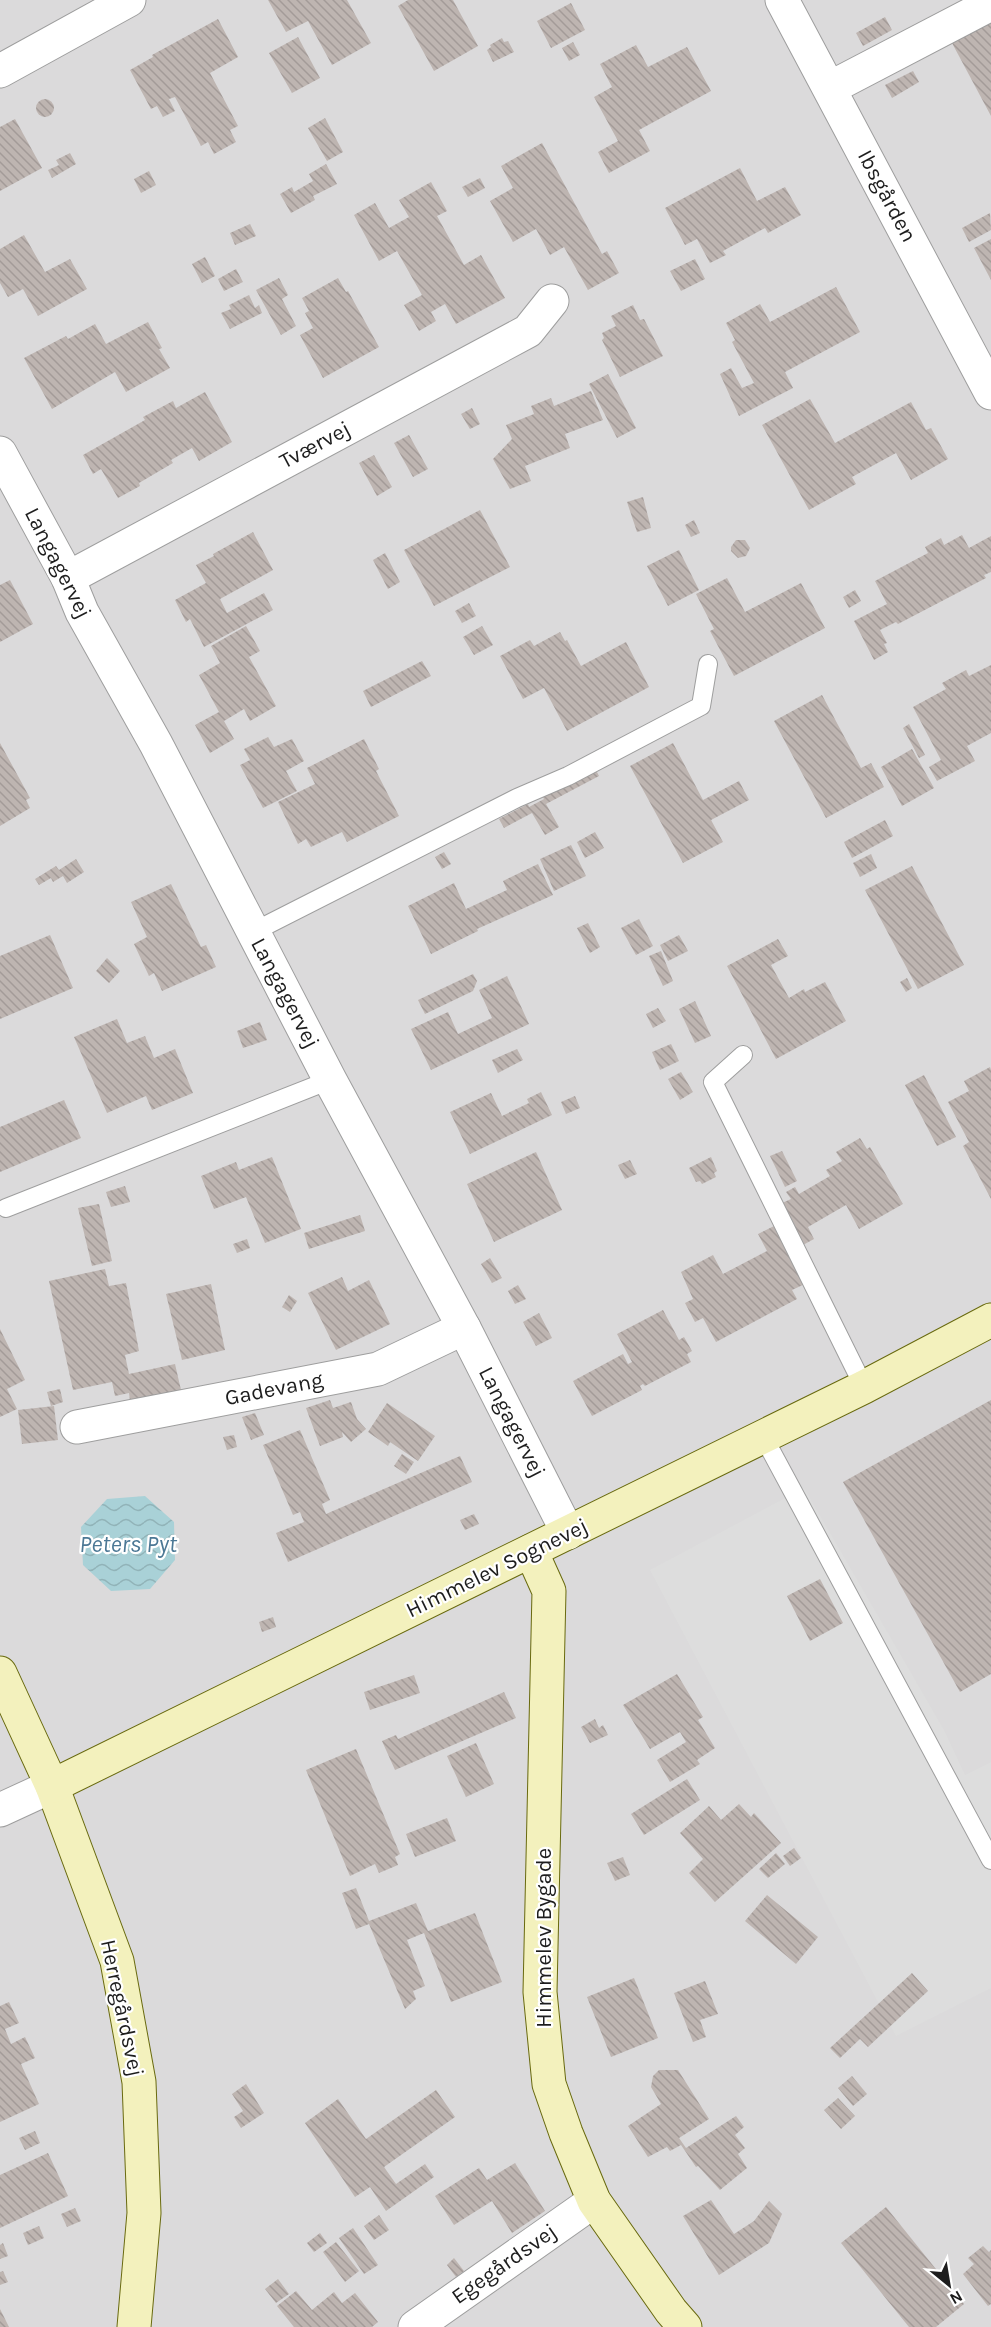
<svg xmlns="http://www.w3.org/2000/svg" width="991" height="2327" font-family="Karla,sans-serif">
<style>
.residential{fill:#dbdadb}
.parking{fill:#ddd}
.water{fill:url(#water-waves)}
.building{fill:url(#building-back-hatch)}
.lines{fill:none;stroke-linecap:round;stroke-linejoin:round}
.lane-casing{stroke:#9e9e9e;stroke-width:20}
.street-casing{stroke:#9e9e9e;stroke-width:35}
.secondary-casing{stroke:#696a0f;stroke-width:35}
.lane{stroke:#fff;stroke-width:18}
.street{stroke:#fff;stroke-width:33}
.secondary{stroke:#f3f1bd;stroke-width:33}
.labels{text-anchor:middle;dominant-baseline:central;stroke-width:4.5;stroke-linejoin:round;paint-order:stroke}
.street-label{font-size:22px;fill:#1d1d1d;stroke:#fff}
.water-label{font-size:24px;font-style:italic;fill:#4c7895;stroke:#fff}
</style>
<defs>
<pattern id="water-waves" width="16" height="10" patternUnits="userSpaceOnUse" patternTransform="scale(1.5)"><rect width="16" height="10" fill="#a9d1d7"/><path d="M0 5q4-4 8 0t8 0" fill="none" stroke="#91b3b8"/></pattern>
<pattern id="building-back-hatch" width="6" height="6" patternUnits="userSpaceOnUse" patternTransform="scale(1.5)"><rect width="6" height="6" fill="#beb5b1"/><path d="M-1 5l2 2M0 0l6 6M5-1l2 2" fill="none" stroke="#a39b98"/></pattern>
</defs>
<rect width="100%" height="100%" fill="#eeeae4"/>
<rect class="residential" x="0" y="0" width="991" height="2327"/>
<polygon class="parking" points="804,1488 944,1730 965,1775 991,1762 991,1988 896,2036 650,1570"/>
<polygon class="water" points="145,1496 174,1522 175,1560 150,1589 111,1591 83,1565 81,1527 107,1499"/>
<g class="building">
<polygon points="268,0 347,0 371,43 332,65 308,21 286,32"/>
<polygon points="408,0 453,0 478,46 434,71 398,6"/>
<polygon points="571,3 585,30 551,48 537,21"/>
<polygon points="885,17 892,30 863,46 856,33"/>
<polygon points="218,19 238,57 210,73 238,126 230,130 236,142 214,154 208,142 201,146 175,97 169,99 175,111 163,117 157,106 151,109 130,70 153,57 152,55"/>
<polygon points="991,22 991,116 952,43"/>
<polygon points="298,37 320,78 292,93 269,53"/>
<polygon points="502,38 504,42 508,41 514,52 493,62 487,50 491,47 490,45"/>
<polygon points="573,42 580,55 569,61 562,48"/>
<polygon points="636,45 648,67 687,47 711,91 639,130 650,151 609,173 598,152 618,141 594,97 612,87 600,64"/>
<polygon points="913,71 919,82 892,98 885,85"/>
<circle cx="45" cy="108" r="9"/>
<polygon points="325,118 343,152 327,161 308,128"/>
<polygon points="15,119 42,168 0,191 0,127"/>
<polygon points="542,143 602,254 607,251 619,273 588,290 564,247 550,255 536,229 513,242 490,201 513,188 501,166"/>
<polygon points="70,153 76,164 52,178 48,170 59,165 56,160"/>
<polygon points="326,164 337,184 313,196 315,200 291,213 280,194 292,187 294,192 313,181 309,174"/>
<polygon points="740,168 757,201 785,187 801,215 768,233 765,228 723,251 726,255 710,263 697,239 685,245 665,208"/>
<polygon points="149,171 156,185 141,193 134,179"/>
<polygon points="480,178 485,188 468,197 462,187"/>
<polygon points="431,182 447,211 437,216 464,265 481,255 505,298 456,324 445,304 431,312 436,321 419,331 404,305 422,295 397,251 379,261 354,215 375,203 389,228 409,217 399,200"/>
<polygon points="990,213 991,230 969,242 962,228"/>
<polygon points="250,224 256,236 235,245 230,233"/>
<polygon points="24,235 45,272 70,259 87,289 38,316 23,289 8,297 0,283 0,249"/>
<polygon points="991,239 991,280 974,248"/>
<polygon points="205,257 215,276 202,283 192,264"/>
<polygon points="695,259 705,279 681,291 670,271"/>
<polygon points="236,269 243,282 224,291 218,279"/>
<polygon points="279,278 288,295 282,299 296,326 281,335 256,290"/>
<polygon points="338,278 346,292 348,291 379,347 323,378 300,335 313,328 305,313 309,311 302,298"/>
<polygon points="836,287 860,332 785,372 793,388 739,416 720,374 731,368 742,388 754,383 732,342 735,340 726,323 760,304 770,322"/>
<polygon points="249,295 255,308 259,305 262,313 230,329 221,313 231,309 229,305"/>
<polygon points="633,305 640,320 644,319 663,356 620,377 602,340 604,338 602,333 616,326 611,316"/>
<polygon points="148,322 162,348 159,349 170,368 126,392 115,372 52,409 24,358 66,336 68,339 95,324 106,344"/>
<polygon points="608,374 636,428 617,438 589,384"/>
<polygon points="591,391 603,420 565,434 570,448 525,466 531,481 510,489 493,459 512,439 506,425 534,414 531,406 551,398 554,406"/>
<polygon points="205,392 232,442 199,461 192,448 171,460 173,463 139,483 140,486 118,498 101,469 93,474 83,455 145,420 143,417 173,401 176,408"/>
<polygon points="810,399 835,443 911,402 926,430 931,428 948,459 911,480 896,453 852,477 856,484 809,510 762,425"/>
<polygon points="472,408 480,424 470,429 461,414"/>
<polygon points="409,435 428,469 413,477 394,443"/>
<polygon points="374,455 392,487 377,496 359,463"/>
<polygon points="643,497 651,528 637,532 627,502"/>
<polygon points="480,510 510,567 434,606 404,550"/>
<polygon points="694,520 700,533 691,537 685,525"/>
<polygon points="253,532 273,570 220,599 227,613 264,593 273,610 204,647 190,619 186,622 175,600 206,583 196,565 214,556 213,554"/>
<polygon points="962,535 969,548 991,536 991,572 984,575 986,578 898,624 896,622 880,630 887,643 884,644 888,652 874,660 854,621 887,604 875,581 928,553 925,547 941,538 944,545"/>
<polygon points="736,540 745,540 750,548 746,556 738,558 731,551 731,547"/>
<polygon points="679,550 699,590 668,606 647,566"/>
<polygon points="385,553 400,582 388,589 373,560"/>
<polygon points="727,578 745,612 801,583 825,628 734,676 710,631 714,629 696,594"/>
<polygon points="10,580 33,624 0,642 0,585"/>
<polygon points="855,590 861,601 849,608 843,597"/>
<polygon points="469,603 476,616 462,623 455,611"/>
<polygon points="246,626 260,651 249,657 276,706 250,721 244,709 224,721 234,739 210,753 195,725 219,712 199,675 220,663 211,646"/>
<polygon points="482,626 493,645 474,655 463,637"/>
<polygon points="560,632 565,641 567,640 581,666 626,642 649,687 567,731 544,688 523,699 500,656 530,640 534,646"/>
<polygon points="422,661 431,676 371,707 363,691"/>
<polygon points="991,665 991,733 967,746 975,761 937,781 929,767 941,760 913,707 946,689 942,683 966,670 969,676"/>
<polygon points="822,695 861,768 871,763 884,787 826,818 774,721"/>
<polygon points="909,724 925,755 919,758 903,728"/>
<polygon points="268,737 274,747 292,739 304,761 286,771 297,791 263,808 240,765 250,760 244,749"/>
<polygon points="364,739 379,769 376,771 399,816 347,842 342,832 311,847 306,839 298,844 278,802 315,784 307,768"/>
<polygon points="0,743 30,798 26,800 30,808 0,826"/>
<polygon points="673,743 703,800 739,781 749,800 711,820 723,842 683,863 630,766"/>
<polygon points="912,749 934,788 902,806 881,767"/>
<polygon points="594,766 599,776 546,804 559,827 545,835 532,813 504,828 499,819 528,804 529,807 544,799 541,794"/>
<polygon points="885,820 893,836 852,858 844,842"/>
<polygon points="595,832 604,848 585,858 577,842"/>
<polygon points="571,845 586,876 554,891 540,859"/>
<polygon points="444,852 451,864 442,869 435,857"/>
<polygon points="871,854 877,868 860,877 853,863"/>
<polygon points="76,859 84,872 67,883 63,876 53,882 51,878 39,885 35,879 56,866 59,870"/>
<polygon points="538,864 553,895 477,929 478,931 431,954 408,906 454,883 466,909 507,890 503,881"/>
<polygon points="912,866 964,965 918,989 865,890"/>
<polygon points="171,884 201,947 206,945 216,967 162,991 154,973 149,976 134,944 147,937 131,902"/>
<polygon points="639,919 653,946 636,955 621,928"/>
<polygon points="588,923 600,947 590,953 577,928"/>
<polygon points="50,935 73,988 0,1019 0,956"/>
<polygon points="679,935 688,951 668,961 660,945"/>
<polygon points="778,939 788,956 771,965 789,998 804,989 805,992 825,982 846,1021 776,1059 727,966"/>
<polygon points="661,951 673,981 663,986 649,956"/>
<polygon points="107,958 120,971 109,983 96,971"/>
<polygon points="473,974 477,981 473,991 425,1014 418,1000"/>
<polygon points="507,976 529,1024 431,1070 411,1029 448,1012 458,1034 492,1018 479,990"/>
<polygon points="907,978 912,988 906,992 900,982"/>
<polygon points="695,1001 711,1036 695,1043 679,1009"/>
<polygon points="658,1008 666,1021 653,1028 646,1014"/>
<polygon points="117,1019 127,1043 145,1036 154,1058 175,1049 193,1093 152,1110 146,1096 107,1113 74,1037"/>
<polygon points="260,1022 267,1040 243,1048 237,1031"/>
<polygon points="671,1044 679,1061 660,1070 652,1052"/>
<polygon points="517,1049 523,1060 498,1073 492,1060"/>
<polygon points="990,1067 991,1070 991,1199 963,1146 969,1142 948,1102 969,1091 964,1081"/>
<polygon points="681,1072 693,1092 680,1100 668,1079"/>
<polygon points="924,1075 956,1137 937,1146 905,1085"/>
<polygon points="541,1092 552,1115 470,1154 450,1112 491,1093 502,1116 529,1103 527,1099"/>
<polygon points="575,1096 580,1108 566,1114 561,1102"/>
<polygon points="64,1100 81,1138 0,1172 0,1127"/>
<polygon points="860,1138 867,1149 870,1147 903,1204 859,1229 846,1205 808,1227 814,1239 803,1245 780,1204 791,1199 786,1192 795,1187 799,1194 830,1176 826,1170 842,1161 836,1152"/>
<polygon points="782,1151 797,1181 785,1187 770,1156"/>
<polygon points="536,1152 562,1210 494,1242 467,1184"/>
<polygon points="272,1157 301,1229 265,1243 246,1197 214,1209 201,1176 236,1162 239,1170"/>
<polygon points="711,1157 717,1171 714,1173 716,1177 702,1184 700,1181 696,1182 689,1168"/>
<polygon points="630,1160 637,1174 625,1179 618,1165"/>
<polygon points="125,1186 130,1202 111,1207 106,1192"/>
<polygon points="99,1204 112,1261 92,1266 78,1208"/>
<polygon points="360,1215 365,1231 309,1249 304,1233"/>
<polygon points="774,1226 805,1284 792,1290 797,1299 716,1342 703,1318 695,1322 685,1303 693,1299 681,1272 713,1255 723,1274 767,1251 758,1234"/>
<polygon points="247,1239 250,1248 237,1253 233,1244"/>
<polygon points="490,1258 502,1278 492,1283 481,1264"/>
<polygon points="105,1269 109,1286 126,1283 139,1351 125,1355 129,1374 175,1364 181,1390 130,1401 129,1393 115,1396 112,1382 73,1390 49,1281"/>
<polygon points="342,1277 348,1291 369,1280 390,1324 336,1350 308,1293"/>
<polygon points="211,1284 225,1350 182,1360 166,1294"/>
<polygon points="518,1285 526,1299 515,1304 508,1291"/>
<polygon points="289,1295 297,1301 290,1312 282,1307"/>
<polygon points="663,1310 679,1340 684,1337 692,1351 687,1354 691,1362 645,1386 643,1384 640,1386 642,1390 592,1416 573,1381 623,1354 628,1364 632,1362 617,1334"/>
<polygon points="539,1313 552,1338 536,1346 523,1322"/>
<polygon points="0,1329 25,1380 7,1389 17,1409 0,1417"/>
<polygon points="60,1389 63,1402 51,1406 47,1392"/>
<polygon points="330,1400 333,1408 351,1402 357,1419 366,1429 351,1442 342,1432 343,1437 320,1446 306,1408"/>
<polygon points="991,1400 991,1674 960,1692 843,1482"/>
<polygon points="387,1403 435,1436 418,1461 390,1442 388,1446 368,1432"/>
<polygon points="54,1406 58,1440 22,1444 18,1410"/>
<polygon points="255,1413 264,1435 251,1440 242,1417"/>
<polygon points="300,1430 330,1500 322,1504 326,1514 460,1456 472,1482 288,1562 276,1533 304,1522 300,1512 293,1515 263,1445"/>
<polygon points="234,1435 237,1447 227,1450 223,1437"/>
<polygon points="402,1454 414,1462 406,1474 394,1466"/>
<polygon points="474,1514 479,1524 465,1530 460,1520"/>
<polygon points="820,1579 843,1623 810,1641 787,1596"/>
<polygon points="273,1617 276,1627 262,1632 259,1622"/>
<polygon points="677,1674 703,1717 698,1720 715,1748 697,1760 700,1764 670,1782 657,1760 686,1742 680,1732 650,1749 623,1705"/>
<polygon points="414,1675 420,1693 370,1710 364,1692"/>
<polygon points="504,1692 516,1718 395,1770 382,1741 396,1735 398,1739"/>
<polygon points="595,1719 599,1728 603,1725 608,1735 590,1743 581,1727"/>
<polygon points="476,1743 494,1784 466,1797 447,1756"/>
<polygon points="356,1749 400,1854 395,1857 398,1865 379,1873 375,1864 350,1876 306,1770"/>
<polygon points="687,1779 700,1800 644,1835 631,1814"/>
<polygon points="739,1804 751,1817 754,1813 781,1843 715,1902 689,1873 703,1859 680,1833 709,1806 721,1820"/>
<polygon points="447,1818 456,1841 415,1857 406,1834"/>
<polygon points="794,1848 801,1858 790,1866 783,1856"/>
<polygon points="776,1853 785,1864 768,1878 759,1869"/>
<polygon points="623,1857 630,1875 615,1881 607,1863"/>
<polygon points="356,1888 369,1921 416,1903 428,1931 475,1913 502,1982 451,2002 424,1933 407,1940 425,1986 413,1991 416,1999 405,2009 369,1924 356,1929 342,1893"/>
<polygon points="767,1895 818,1937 796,1964 745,1921"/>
<polygon points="912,1973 928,1991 868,2047 860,2039 840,2058 830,2048"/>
<polygon points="634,1978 658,2038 611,2057 587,1997"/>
<polygon points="705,1981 718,2014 700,2020 706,2037 693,2042 674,1993"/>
<polygon points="9,2002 19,2023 5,2029 11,2044 25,2037 35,2058 21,2064 39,2104 0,2122 0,2006"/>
<polygon points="659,2070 678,2070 709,2119 679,2138 686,2148 736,2116 744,2127 735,2135 745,2148 738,2154 747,2168 720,2190 698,2166 696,2167 681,2145 670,2151 667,2147 648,2157 628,2126 661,2104 651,2087 653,2076"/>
<polygon points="852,2076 867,2094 853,2106 838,2088"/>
<polygon points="246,2084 264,2113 241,2128 234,2117 243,2111 232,2094"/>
<polygon points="436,2090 455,2117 384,2167 396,2184 425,2164 434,2177 386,2211 370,2187 355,2197 305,2123 338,2099 366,2139"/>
<polygon points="838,2098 855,2116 841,2129 824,2110"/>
<polygon points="35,2131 40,2143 25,2150 19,2138"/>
<polygon points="48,2153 68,2196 0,2228 0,2175"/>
<polygon points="515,2163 545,2211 512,2233 492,2201 454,2225 435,2196 479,2168 487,2180"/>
<polygon points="711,2200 734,2234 754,2221 769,2201 782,2214 769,2243 719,2275 683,2216"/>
<polygon points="886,2207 964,2304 936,2327 909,2327 841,2243"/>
<polygon points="75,2208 81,2221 67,2227 61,2214"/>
<polygon points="379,2215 389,2230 374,2240 364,2226"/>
<polygon points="39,2226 44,2238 28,2245 23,2233"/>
<polygon points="353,2228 378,2265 364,2274 339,2238"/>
<polygon points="320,2233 327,2243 314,2252 307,2243"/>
<polygon points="336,2242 359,2271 345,2282 323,2252"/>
<polygon points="3,2243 8,2256 0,2259 0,2245"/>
<polygon points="983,2246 989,2252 991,2250 991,2304 988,2306 963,2274 974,2264 968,2258"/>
<polygon points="454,2258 464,2271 456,2277 447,2265"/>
<polygon points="3,2271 8,2282 0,2285 0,2272"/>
<polygon points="278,2279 289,2294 276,2303 265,2289"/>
<polygon points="296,2291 312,2310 334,2292 342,2303 355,2293 378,2322 372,2327 294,2327 277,2306"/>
<polygon points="0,2309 9,2327 0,2327"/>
</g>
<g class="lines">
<defs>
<g id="lane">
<polyline points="253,932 517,798 568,776 701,706 708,664"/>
<polyline points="743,1055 713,1082 864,1387"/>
<polyline points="6,1208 330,1080"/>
<polyline points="763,1436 991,1860"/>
</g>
<g id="street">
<polyline points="782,0 991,393"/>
<polyline points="0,71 129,0"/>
<polyline points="830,88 991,4"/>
<polyline points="0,453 68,578 82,612 156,744 330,1080 464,1328 568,1533"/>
<polyline points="68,578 528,331 552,301"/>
<polyline points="77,1427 378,1369 464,1328"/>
<polyline points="0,1810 52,1786"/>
<polyline points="415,2327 594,2201"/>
</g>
<g id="secondary">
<polyline points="531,1551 549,1591 540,1992 549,2084 566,2133 594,2201 671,2311 685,2327"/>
<polyline points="0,1673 52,1786 117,1961 139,2082 144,2213 134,2327"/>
<polyline points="52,1786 864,1387 991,1320"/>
</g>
</defs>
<use href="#lane" class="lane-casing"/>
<use href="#street" class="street-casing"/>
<use href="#secondary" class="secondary-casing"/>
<use href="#lane" class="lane"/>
<use href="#street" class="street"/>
<use href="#secondary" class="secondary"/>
</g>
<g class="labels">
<g class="street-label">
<text transform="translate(887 196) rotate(62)">Ibsgården</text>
<text transform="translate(315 445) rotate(-28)">Tværvej</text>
<text transform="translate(58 563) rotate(63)">Langagervej</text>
<text transform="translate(285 993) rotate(62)">Langagervej</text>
<text transform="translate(274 1389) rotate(-11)">Gadevang</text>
<text transform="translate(512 1422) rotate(63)">Langagervej</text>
<text transform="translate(497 1568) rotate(-26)">Himmelev Sognevej</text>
<text transform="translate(544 1938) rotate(-90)">Himmelev Bygade</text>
<text transform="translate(122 2008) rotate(78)">Herregårdsvej</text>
<text transform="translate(504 2264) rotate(-35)">Egegårdsvej</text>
</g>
<g class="water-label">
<text x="128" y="1544">Peters Pyt</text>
</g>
</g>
<g transform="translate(949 2285) rotate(150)" stroke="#ffffff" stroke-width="4.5" paint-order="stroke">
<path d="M0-4.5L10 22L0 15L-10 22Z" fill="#1d1d1d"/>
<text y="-9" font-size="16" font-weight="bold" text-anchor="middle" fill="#1d1d1d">N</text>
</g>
</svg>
